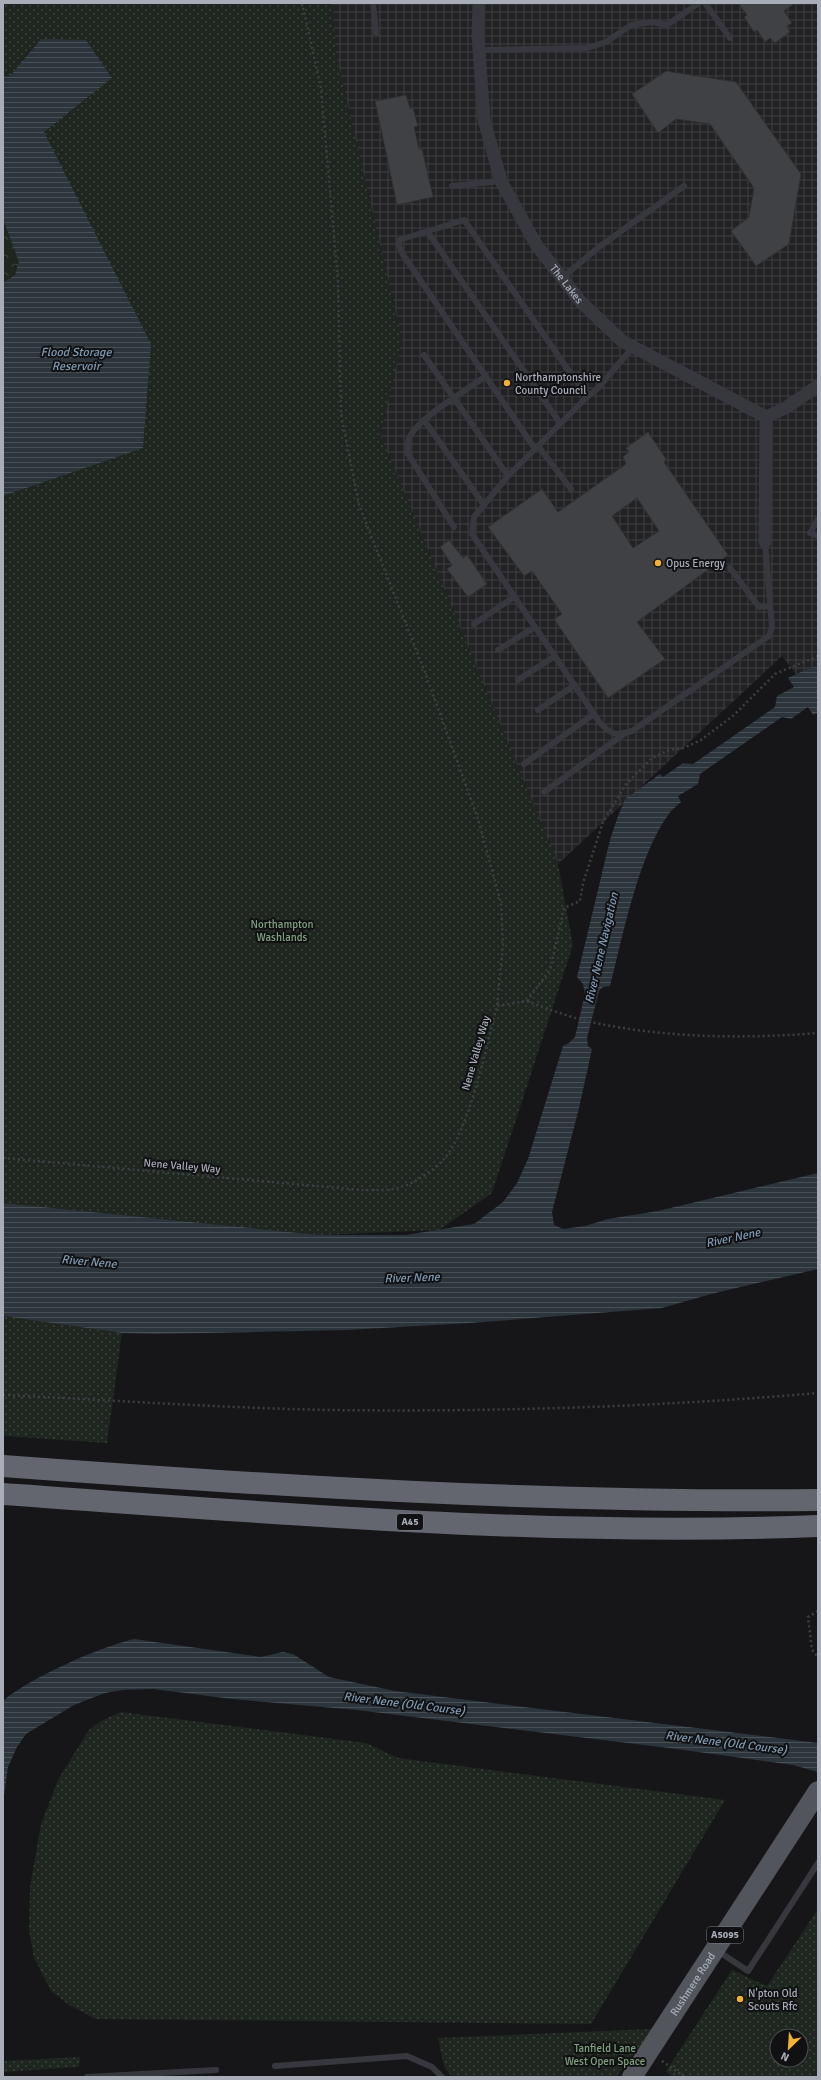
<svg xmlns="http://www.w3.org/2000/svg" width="821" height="2080" font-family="Signika,sans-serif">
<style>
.industrial{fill:url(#industrial-grid)}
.green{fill:url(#green-dots);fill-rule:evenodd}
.forest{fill:url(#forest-crowns)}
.water{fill:url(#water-rules)}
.building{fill:#404145;stroke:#303034;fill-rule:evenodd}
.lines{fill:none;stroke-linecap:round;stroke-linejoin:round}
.path{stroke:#3d3f44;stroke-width:2.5;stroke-dasharray:2 3;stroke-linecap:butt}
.lane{stroke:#37383d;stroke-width:6}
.street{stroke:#37383d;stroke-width:13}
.primary{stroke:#53555c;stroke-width:20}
.highway{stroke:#63666e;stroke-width:22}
.poi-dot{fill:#f2b134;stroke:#111113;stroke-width:1.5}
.labels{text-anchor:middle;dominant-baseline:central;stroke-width:4;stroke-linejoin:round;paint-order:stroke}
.shield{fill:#111113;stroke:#7b7e86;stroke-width:1}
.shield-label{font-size:10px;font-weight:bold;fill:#a8adb8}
.street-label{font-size:11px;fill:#a8adb8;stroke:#111113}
.poi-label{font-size:11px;fill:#a8adb8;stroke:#111113;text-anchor:start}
.park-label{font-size:11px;fill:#7fa381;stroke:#111113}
.water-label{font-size:12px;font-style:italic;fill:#7f9bb3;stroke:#111113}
</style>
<defs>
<pattern id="industrial-grid" width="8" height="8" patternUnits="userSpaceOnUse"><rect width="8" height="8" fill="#222225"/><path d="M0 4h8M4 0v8" fill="none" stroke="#3f3f43"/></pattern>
<pattern id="green-dots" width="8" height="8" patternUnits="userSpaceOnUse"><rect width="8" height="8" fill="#1e261f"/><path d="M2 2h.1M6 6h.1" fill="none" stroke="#3c433d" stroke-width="1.8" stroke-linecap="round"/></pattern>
<pattern id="forest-crowns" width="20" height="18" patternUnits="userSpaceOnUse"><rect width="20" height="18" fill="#1e261f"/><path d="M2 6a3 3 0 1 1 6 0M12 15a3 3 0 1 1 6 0" fill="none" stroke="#3c433d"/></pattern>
<pattern id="water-rules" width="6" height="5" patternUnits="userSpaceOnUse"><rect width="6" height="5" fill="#2c353c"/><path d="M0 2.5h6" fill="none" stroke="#485056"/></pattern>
</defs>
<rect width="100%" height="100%" fill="#161618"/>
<polygon class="industrial" points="332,3 818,3 818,703 782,656 558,864 380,434 402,340 336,55"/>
<g class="green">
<polygon points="3,3 332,3 336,55 402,340 380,434 558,864 573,945 492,1193 439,1230 319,1235 3,1203"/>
<polygon points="3,1316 122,1333 107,1443 3,1436"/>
<polygon points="121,1712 366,1743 398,1758 725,1800 591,2024 96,2019 69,2005 51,1991 34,1958 29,1930 30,1887 41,1824 58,1780 88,1731 101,1721"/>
<path d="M818 1909V2077H672L666 2071 732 1970 767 1986ZM777 2036H801V2060H777Z"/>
<polygon points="653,2029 616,2077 452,2077 444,2066 438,2038"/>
<polygon points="80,2057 79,2067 3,2072 3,2061"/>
</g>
<polygon class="forest" points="3,219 19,262 15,275 3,283"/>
<g class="water">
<polygon points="41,39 86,40 112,78 44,132 151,344 143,448 3,496 3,283 15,275 19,262 3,219 3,77 11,75"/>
<path d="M818 667V713L813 715 808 707 791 719 782 717 700 774 698 784 678 796 681 802C677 806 671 810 668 815 638 857 623 935 610 986L603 987 599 991 587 1038 588 1046 592 1049 579 1108 552 1212 554 1225 563 1229 585 1226 608 1219 658 1211 818 1173V1269L711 1294 662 1308 470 1323 347 1330 155 1334 122 1333 3 1316V1203L319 1235H406L474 1224 503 1202 517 1183 528 1159 563 1046 569 1043 575 1037 585 994 583 984 577 977 610 840 618 816 625 799 660 774 663 777 683 763 693 764 775 707 777 696 794 687 788 678 810 668Z"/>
<path d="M134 1639 261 1657 283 1652 293 1654 329 1677 395 1691 818 1743V1772L793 1765 669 1748 357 1710 232 1699 153 1689 123 1690 105 1693 74 1705 26 1734 17 1747 8 1767 3 1803V1701C29 1678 100 1647 134 1639Z"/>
</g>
<g class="building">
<polygon points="738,3 795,3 784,11 792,23 787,26 790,32 775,43 770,38 765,42 757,30 754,32 744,17 747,15"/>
<polygon points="666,71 736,82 801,174 789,244 756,266 731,231 749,217 754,188 710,124 676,119 658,133 632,94"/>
<polygon points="406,95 410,108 413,108 418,126 414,127 419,149 422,149 433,197 397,205 375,101"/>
<path d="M648 432 666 459 664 462 728 555 637 622 665 659 608 698 554 619 562 614 532 571 524 576 488 527 542 489 558 512 626 464 623 457 629 452 626 448ZM637 498 659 531 633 548 612 516Z"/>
<polygon points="449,540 463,558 467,555 487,584 468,597 447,569 452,565 440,547"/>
</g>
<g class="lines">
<g class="path">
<polyline points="302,3 321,88 338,282 341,414 359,505 426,675 478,819 501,903 503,945 497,1006"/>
<path d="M527 1001C548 1009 569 1017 591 1022 665 1038 743 1039 818 1033"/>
<path d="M3 1158 361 1190C373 1190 390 1191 401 1187 415 1183 434 1170 444 1159 470 1129 486 1046 497 1006L527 1001 550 970 564 908 580 901 583 883 603 822 626 784 652 758 669 750 684 748 701 740 734 715 775 674 818 656"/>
<path d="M3 1395C112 1400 221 1408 331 1410 493 1412 656 1407 818 1393"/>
<polyline points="818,1611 808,1617 812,1650 818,1657"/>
<polyline points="662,2061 685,2077"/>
</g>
<g class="lane">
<polyline points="373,3 376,33"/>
<polyline points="705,3 730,38"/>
<polyline points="479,50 587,48 606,42 631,25 652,22 667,25 699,3"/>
<polyline points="452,186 501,181"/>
<polyline points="427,231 560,423"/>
<polyline points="563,277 599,247 684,186"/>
<path d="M633 347 598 388 587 397 508 476 474 517 472 534 600 723C612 735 615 736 632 731L769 636 772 627 765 542"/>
<polyline points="424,355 508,476"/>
<polyline points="424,420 484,505"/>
<polyline points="538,446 571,489"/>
<polyline points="535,449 402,253 399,245 399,240 464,220 587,397"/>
<polyline points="818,519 810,533 818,536"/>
<path d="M454 527 408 454C408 448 407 441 410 436 421 416 467 390 486 376"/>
<polyline points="730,568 759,607 770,606"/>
<polyline points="474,624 514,597"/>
<polyline points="498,650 535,627"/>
<polyline points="518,680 555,656"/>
<polyline points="538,710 575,685"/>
<polyline points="524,764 594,714"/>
<polyline points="544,792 624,734"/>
<polyline points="718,1951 748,1971 818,1863"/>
<polyline points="275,2066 407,2056 432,2067 442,2077"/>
<polyline points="87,2077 216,2070"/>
</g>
<g class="street">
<path id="s1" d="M479 3 478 36 484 120 501 181 537 246 581 302 622 341 766 417 787 407 818 386"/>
<polyline points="765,542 766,417"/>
</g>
<path class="primary" id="s2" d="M632 2077 818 1791"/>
<g class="highway">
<path d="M3 1466C274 1486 546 1503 818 1500"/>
<path d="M3 1494C274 1513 546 1537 818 1526"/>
</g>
</g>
<g class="poi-dot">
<circle cx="507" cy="383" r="4"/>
<circle cx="658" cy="563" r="4"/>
<circle cx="740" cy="1999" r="4"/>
</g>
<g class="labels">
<g class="shield">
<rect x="397" y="1514" width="26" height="16" rx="3"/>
<rect x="707" y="1927" width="36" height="16" rx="3"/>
</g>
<g class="shield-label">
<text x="410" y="1522">A45</text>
<text x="725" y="1935">A5095</text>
</g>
<g class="street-label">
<text stroke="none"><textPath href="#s1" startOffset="303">The Lakes</textPath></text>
<text transform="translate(476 1053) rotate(-74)">Nene Valley Way</text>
<text transform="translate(182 1166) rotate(5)">Nene Valley Way</text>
<text stroke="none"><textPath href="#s2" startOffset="111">Rushmere Road</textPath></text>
</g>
<g class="poi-label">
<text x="515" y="377">Northamptonshire<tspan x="515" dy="13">County Council</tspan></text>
<text x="666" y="563">Opus Energy</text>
<text x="748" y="1993">N'pton Old<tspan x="748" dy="13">Scouts Rfc</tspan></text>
</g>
<g class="park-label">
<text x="282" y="924">Northampton<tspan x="282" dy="13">Washlands</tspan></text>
<text x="605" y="2048">Tanfield Lane<tspan x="605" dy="13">West Open Space</tspan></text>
</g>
<g class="water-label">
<text x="76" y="352">Flood Storage<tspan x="76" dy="14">Reservoir</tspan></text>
<text transform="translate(602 948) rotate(-77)">River Nene Navigation</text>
<text transform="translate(733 1238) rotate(-12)">River Nene</text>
<text transform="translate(89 1262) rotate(5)">River Nene</text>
<text transform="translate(412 1278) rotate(-2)">River Nene</text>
<text transform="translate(404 1704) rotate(7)">River Nene (Old Course)</text>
<text transform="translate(726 1743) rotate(7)">River Nene (Old Course)</text>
</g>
</g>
<rect width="821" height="2080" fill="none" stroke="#a8adb8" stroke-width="8"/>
<g transform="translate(789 2048) rotate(205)"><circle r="19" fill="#111113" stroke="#4d4f55"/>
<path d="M0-3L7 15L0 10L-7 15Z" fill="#f2b134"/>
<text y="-6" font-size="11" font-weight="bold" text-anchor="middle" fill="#a8adb8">N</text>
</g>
</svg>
